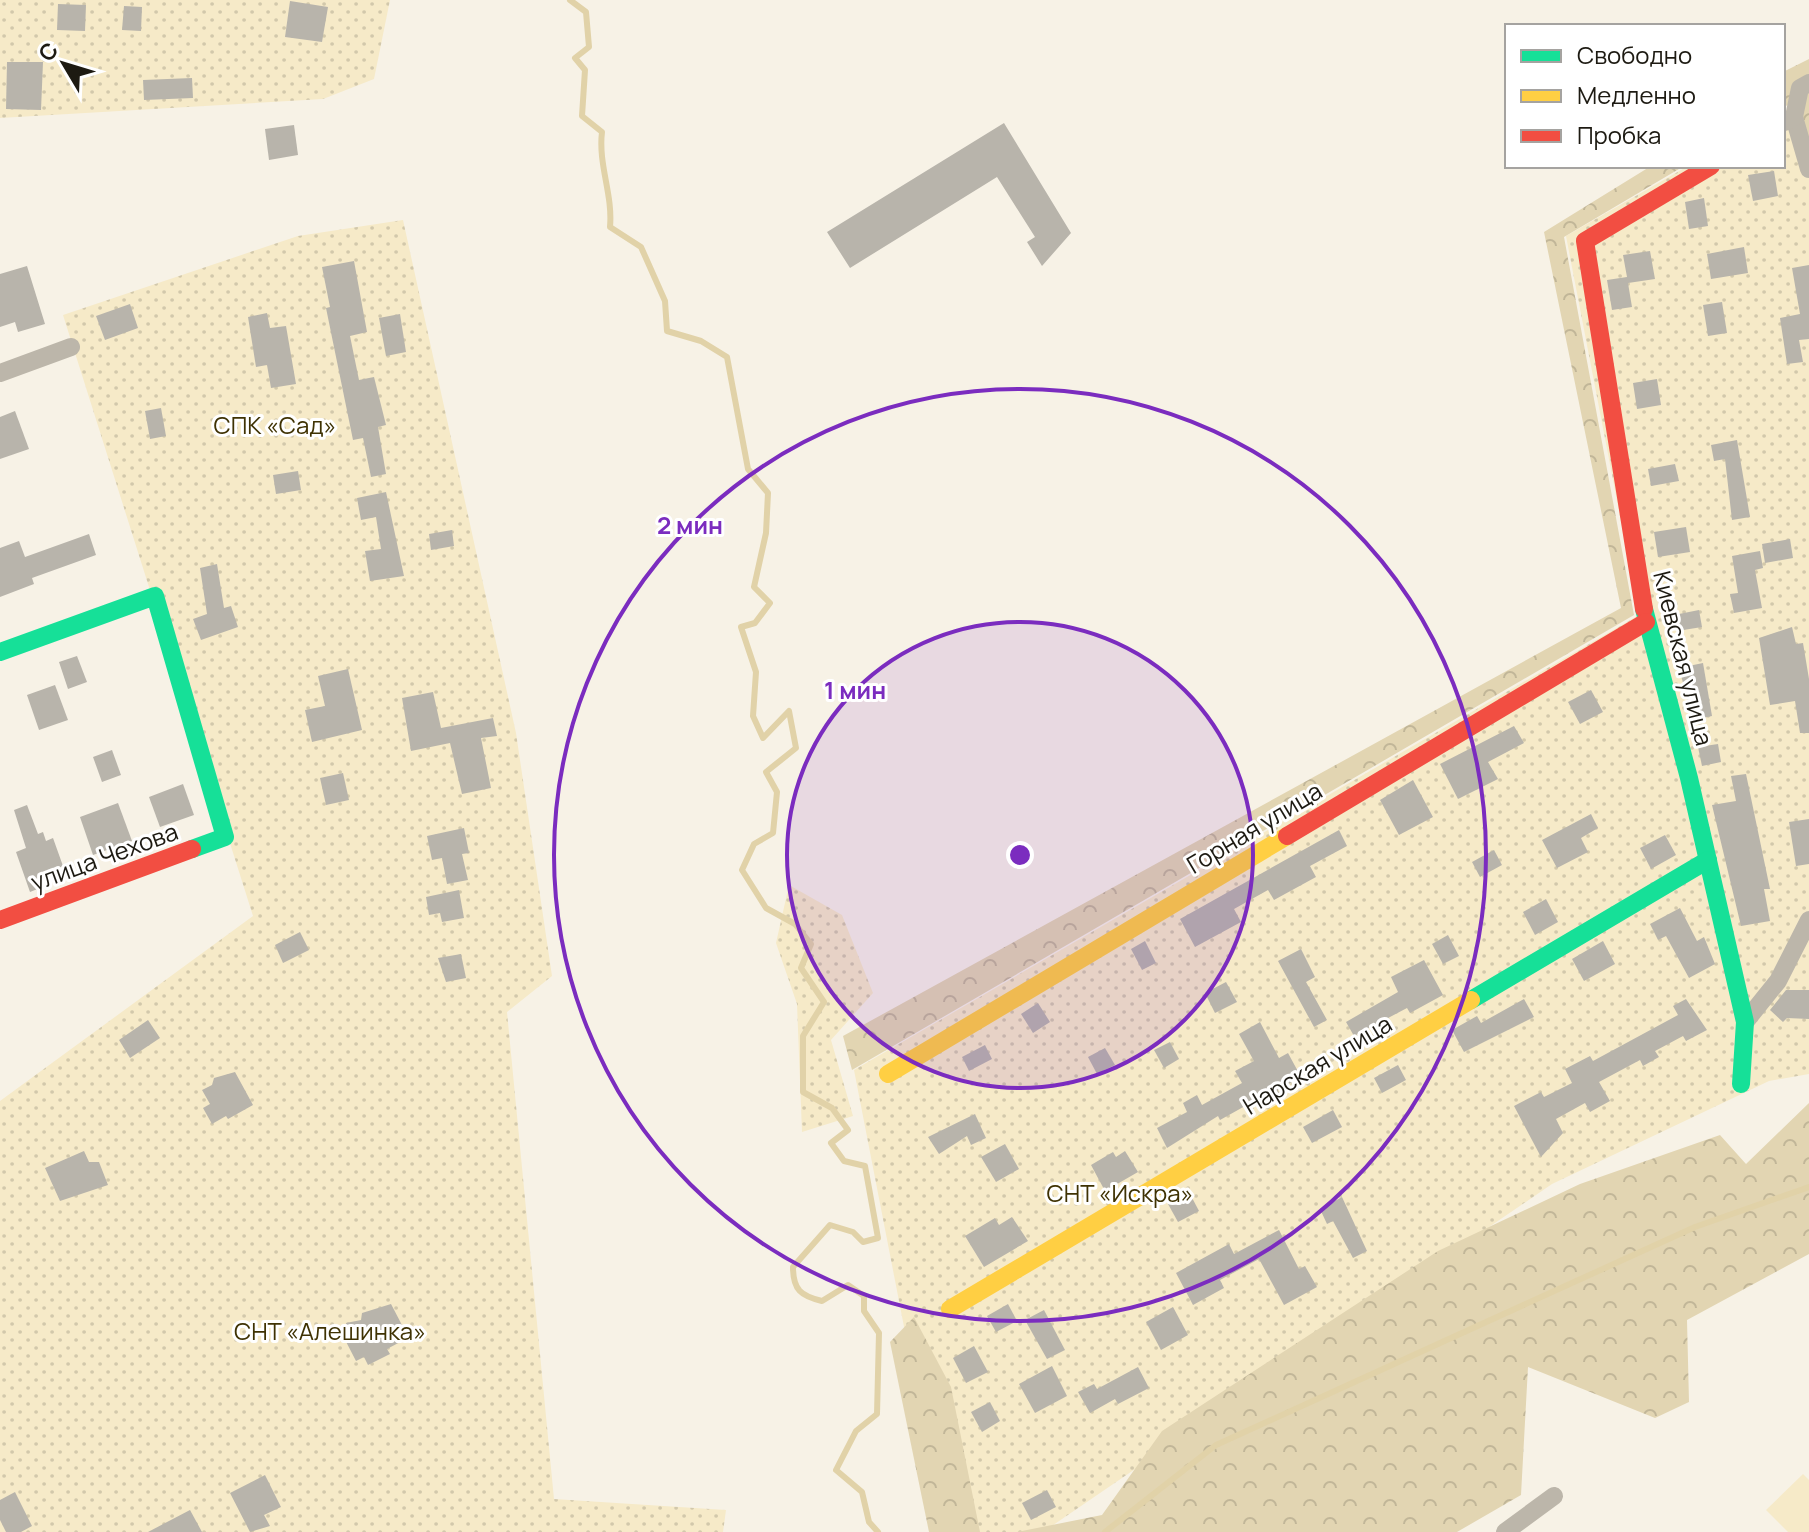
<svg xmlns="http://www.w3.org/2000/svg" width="1809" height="1532" font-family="Manrope,sans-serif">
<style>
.green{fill:url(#green-dots)}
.forest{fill:url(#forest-crowns)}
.pitch{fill:#f6eac8}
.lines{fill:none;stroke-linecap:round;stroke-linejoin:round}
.stream{stroke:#e1d2a8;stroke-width:6}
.building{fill:#b8b4ab}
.street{stroke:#bcb6aa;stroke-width:18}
.fast{stroke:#16e098;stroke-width:18}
.slow{stroke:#ffcf43;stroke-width:18}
.jam{stroke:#f24e42;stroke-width:18}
.ring{fill:none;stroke:#7b2cbf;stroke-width:4}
.labels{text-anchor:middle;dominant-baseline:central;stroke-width:6;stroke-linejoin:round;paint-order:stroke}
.park-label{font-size:24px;fill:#3f3203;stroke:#fff}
.street-label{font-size:24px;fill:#1d1a12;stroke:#fff}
.centre{fill:#7b2cbf;stroke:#fff;stroke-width:4}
.ring-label{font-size:24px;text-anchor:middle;font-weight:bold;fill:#7b2cbf;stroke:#fff;stroke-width:6;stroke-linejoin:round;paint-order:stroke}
</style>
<defs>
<pattern id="green-dots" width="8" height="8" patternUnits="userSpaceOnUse" patternTransform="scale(2)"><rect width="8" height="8" fill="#f6eac8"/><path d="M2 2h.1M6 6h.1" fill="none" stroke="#d2c8ab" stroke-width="1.8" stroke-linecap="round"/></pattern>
<pattern id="forest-crowns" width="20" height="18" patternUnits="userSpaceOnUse" patternTransform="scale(2)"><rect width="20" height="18" fill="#e2d5b2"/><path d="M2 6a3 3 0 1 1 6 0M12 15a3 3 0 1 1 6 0" fill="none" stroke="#c1b698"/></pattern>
</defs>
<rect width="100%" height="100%" fill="#f7f2e6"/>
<g class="green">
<polygon points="0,0 390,0 374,79 323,99 0,118"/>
<polygon points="1809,97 1809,1074 1769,1081 1552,1184 1043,1532 944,1532 854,1070 1639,615 1566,236 1688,166 1783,166 1783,112"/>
<polygon points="403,220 516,733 552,976 507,1012 554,1499 726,1510 723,1532 0,1532 0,1101 253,916 63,315 298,236"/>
<polygon points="789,885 842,915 873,993 831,1040 853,1116 802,1132 797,1004 776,943"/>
</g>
<g class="forest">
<polygon points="1809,59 1809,165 1789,104 1783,108 1783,72"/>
<polygon points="1651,166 1684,166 1564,237 1634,615 852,1070 843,1036 1621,608 1544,232"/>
<polygon points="1809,1103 1809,1254 1687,1320 1689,1402 1655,1418 1528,1367 1521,1495 1457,1532 1017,1532 1102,1515 1162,1431 1438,1251 1580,1184 1720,1135 1746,1164"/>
<polygon points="914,1317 951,1387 980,1532 929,1532 890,1342"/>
</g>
<polygon class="pitch" points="1803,1474 1809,1480 1809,1532 1788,1532 1766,1510"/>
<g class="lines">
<g class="stream">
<path d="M570 0 586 12 589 47 575 58 585 70 582 116 602 132C598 165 613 194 610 227L641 247 665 301 667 331 701 341 727 357 748 469 768 493 766 533 754 587 770 603 755 623 741 627 756 672 753 716 763 738 789 711 796 748 766 772 777 792 773 833 754 844 742 870 766 908 795 924 811 944 801 968 824 1002 803 1036V1092L832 1108 848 1130 831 1143 844 1161 865 1166 878 1238 863 1242 853 1232 830 1225 793 1267C793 1290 801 1296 822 1301L848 1285 864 1296V1311L879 1333 877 1414 856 1431 836 1470 862 1492 869 1522 878 1532"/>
<polyline points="1105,1532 1216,1445 1695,1227 1809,1187"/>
</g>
</g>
<g class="building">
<polygon points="290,1 328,7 322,42 285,37"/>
<polygon points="58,4 86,5 85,31 57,30"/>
<polygon points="124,6 142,7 141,31 122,30"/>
<polygon points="7,62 43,62 41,110 6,109"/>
<polygon points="192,78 193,98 144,100 143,80"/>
<polygon points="1004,123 1071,233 1042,266 1027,242 1035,237 997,177 850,268 827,232"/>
<polygon points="294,125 298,155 269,160 265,129"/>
<polygon points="1774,171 1778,196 1753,201 1748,175"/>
<polygon points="1704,198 1708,226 1689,229 1685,202"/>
<polygon points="1744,247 1748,273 1711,279 1707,254"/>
<polygon points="1650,251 1655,279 1628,283 1632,307 1612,310 1607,280 1627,277 1623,255"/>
<polygon points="354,261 367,332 350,336 359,380 374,377 386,425 378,427 386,474 371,477 363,438 353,440 326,308 330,307 322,267"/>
<polygon points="1809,265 1809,339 1799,340 1803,362 1787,364 1780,318 1800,314 1792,268"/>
<polygon points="27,266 45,324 18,332 15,322 0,327 0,274"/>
<polygon points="1722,302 1727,333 1708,336 1703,305"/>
<polygon points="130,304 138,328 105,340 96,316"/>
<polygon points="267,313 270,328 286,326 296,384 271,388 267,365 256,367 248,317"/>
<polygon points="400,314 406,352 386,356 379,318"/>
<polygon points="1657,379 1661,405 1637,409 1633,383"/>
<polygon points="161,408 166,436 150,439 145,411"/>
<polygon points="15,411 29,449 0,459 0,417"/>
<polygon points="1737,440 1750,517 1732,520 1725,459 1714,461 1711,445"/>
<polygon points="1675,464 1679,481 1651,486 1648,469"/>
<polygon points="298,471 301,490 276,494 273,475"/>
<polygon points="386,492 404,576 370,581 365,551 381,549 376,517 361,520 357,498"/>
<polygon points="1686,527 1690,552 1658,557 1654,532"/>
<polygon points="452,530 454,546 431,550 429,534"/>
<polygon points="89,534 96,555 32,578 34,584 0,597 0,548 19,541 25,557"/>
<polygon points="1790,539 1793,558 1765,563 1762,544"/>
<polygon points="1760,551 1763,568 1755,570 1762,608 1734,613 1730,594 1738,593 1732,556"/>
<polygon points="217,564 224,608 231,606 238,627 201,640 193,619 207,614 200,568"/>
<polygon points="1699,610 1702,627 1677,631 1674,615"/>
<polygon points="1792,627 1796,644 1803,643 1809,679 1809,733 1800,733 1795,701 1770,705 1759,638"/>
<polygon points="77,656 87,682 68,689 59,662"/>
<polygon points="1703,663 1712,716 1693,720 1679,668"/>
<polygon points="348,669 362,730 312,742 305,710 325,706 318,676"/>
<polygon points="55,685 68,720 39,730 27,695"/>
<polygon points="1591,690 1603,712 1580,724 1568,702"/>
<polygon points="433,692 441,728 493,718 497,736 481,738 491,788 462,794 450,743 411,751 402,698"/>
<polygon points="1514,726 1524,743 1488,762 1498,779 1458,799 1440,764"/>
<polygon points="1718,744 1721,762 1702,766 1698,747"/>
<polygon points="112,750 121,775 102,782 93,757"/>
<polygon points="343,773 349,800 326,805 320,778"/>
<polygon points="1746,774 1770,889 1764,889 1770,921 1741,926 1712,805 1736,801 1731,776"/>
<polygon points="1413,780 1433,817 1399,835 1380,800"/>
<polygon points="183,784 194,815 160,827 149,797"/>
<polygon points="118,803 132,841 93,855 80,817"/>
<polygon points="27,805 38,834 43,832 46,841 53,838 63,866 46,873 50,884 30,892 16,852 26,848 14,810"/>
<polygon points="1591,814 1598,828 1581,838 1588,852 1557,868 1542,840"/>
<polygon points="1809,819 1809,864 1796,866 1789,822"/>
<polygon points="464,828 469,853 462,854 468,880 447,884 442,858 432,860 427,836"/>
<polygon points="1339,830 1347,846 1310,866 1316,877 1274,900 1268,890 1234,909 1241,922 1195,947 1180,919"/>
<polygon points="1665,835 1676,855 1651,869 1640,848"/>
<polygon points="1494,850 1502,865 1480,877 1472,862"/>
<polygon points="459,890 464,918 442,922 440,913 429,915 426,897"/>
<polygon points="1546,899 1558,922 1535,935 1523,912"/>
<polygon points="1680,908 1697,941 1704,937 1715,964 1689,978 1666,936 1658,940 1650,924"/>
<polygon points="300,932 309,950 283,963 275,945"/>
<polygon points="1448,935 1459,956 1443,964 1432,944"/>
<polygon points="1145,941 1156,963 1142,970 1131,949"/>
<polygon points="1603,941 1615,964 1584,981 1572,959"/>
<polygon points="1301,949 1315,977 1306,982 1327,1020 1314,1027 1278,961"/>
<polygon points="461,954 466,978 446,982 438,958"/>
<polygon points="1424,960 1443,995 1410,1013 1407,1008 1354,1036 1346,1022 1398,992 1391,977"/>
<polygon points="1226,982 1237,1002 1215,1013 1205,993"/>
<polygon points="1786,990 1809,990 1809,1019 1787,1018 1783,1022 1770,1010"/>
<polygon points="1524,999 1534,1017 1464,1052 1452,1030 1477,1016 1481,1023"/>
<polygon points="1686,999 1707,1030 1686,1041 1683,1036 1655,1051 1659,1057 1643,1066 1640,1060 1599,1082 1610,1101 1590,1112 1585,1103 1556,1119 1563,1133 1541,1157 1514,1106 1541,1092 1544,1097 1572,1083 1565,1069 1590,1056 1593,1061 1678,1015 1673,1006"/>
<polygon points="1038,1003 1050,1022 1033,1033 1021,1014"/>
<polygon points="148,1020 160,1038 130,1058 119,1040"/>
<polygon points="1260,1022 1279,1058 1288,1053 1301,1077 1278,1090 1280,1095 1267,1103 1263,1096 1220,1120 1218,1116 1167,1148 1157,1128 1187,1112 1183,1103 1197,1095 1202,1105 1242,1083 1235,1071 1254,1061 1239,1034"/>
<polygon points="1170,1042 1179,1059 1164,1068 1154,1050"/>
<polygon points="985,1045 992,1059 969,1071 962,1057"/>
<polygon points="1105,1048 1115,1065 1097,1074 1088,1057"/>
<polygon points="1398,1065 1406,1080 1382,1093 1374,1078"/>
<polygon points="235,1072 253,1105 228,1119 226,1116 212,1124 203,1108 210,1104 202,1090 212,1085 214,1078"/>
<polygon points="1333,1110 1342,1127 1312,1143 1303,1127"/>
<polygon points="975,1114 986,1138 971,1145 967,1136 939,1154 928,1137"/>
<polygon points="1005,1144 1019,1169 996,1182 981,1157"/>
<polygon points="84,1151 89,1162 99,1162 108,1185 60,1201 45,1168"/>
<polygon points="1125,1151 1138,1172 1105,1191 1091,1165 1113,1152 1116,1157"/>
<polygon points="1189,1192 1199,1211 1178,1222 1168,1204"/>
<polygon points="1342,1197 1367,1251 1353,1258 1333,1221 1327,1224 1320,1209"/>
<polygon points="1012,1217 1028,1241 984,1267 965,1236 995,1218 999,1225"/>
<polygon points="1279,1230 1299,1269 1305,1266 1317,1287 1284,1305 1259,1259 1220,1280 1224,1288 1193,1305 1176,1273 1229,1244 1234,1254"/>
<polygon points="391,1304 403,1327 397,1330 402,1341 387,1349 390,1354 368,1365 364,1357 356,1361 340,1330 347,1328 346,1323 361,1320 362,1313"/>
<polygon points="1008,1304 1017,1321 996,1332 987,1316"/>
<polygon points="1173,1307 1188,1335 1161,1350 1146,1322"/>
<polygon points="1044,1310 1065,1350 1047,1359 1025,1320"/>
<polygon points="974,1346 988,1372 966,1383 953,1358"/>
<polygon points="1052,1366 1067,1396 1035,1413 1019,1384"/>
<polygon points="1138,1367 1149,1388 1118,1404 1115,1399 1090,1413 1078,1392 1094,1384 1097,1389"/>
<polygon points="990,1402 1000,1421 982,1432 971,1412"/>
<polygon points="265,1475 281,1507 264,1515 270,1526 250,1532 230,1493"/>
<polygon points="1047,1490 1056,1507 1031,1520 1022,1503"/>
<polygon points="15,1492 32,1526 21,1532 6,1532 0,1520 0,1500"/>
<polygon points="190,1510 202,1532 148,1532"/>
</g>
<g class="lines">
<g class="street">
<polyline points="1794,117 1809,169"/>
<polyline points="1785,122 1794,117 1800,88 1809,83"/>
<polyline points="0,373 71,347"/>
<polyline points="1745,1022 1778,981 1809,920"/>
<polyline points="1505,1532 1554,1496"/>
</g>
<g class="fast">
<polyline points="1644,609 1689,778 1745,1022 1741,1084"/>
<polyline points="0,652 155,596 225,837 192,849"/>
<polyline points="1471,1000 1708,860"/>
</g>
<g class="slow">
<polyline points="888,1074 1287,836"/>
<polyline points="950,1309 1471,1000"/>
</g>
<g class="jam">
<polyline points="1644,609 1585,241 1711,166"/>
<polyline points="1287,836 1646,622"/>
<polyline points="0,920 192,849"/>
</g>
</g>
<circle cx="1020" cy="855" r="233" fill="#7b2cbf" fill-opacity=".12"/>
<g class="ring">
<circle cx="1020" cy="855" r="233"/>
<circle cx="1020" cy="855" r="466"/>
</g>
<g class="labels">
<g class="park-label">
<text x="275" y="424">СПК «Сад»</text>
<text x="1120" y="1192">СНТ «Искра»</text>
<text x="330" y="1330">СНТ «Алешинка»</text>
</g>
<g class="street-label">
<text transform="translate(1684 658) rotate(76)">Киевская улица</text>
<text transform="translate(1254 827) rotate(-31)">Горная улица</text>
<text transform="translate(104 856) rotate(-20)">улица Чехова</text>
<text transform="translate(1317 1064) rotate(-31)">Нарская улица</text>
</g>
</g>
<circle cx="1020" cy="855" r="12" class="centre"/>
<g class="ring-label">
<text x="690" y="534">2 мин</text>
<text x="855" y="699">1 мин</text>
</g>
<rect x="1505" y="24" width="280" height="144" fill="#ffffff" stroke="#a5a3a0" stroke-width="2"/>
<rect x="1521" y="50" width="40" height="12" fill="#16e098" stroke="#a5a3a0" stroke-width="2"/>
<text x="1577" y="64" font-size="24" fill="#1d1a12">Свободно</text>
<rect x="1521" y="90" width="40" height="12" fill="#ffcf43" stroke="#a5a3a0" stroke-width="2"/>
<text x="1577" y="104" font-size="24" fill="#1d1a12">Медленно</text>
<rect x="1521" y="130" width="40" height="12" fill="#f24e42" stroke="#a5a3a0" stroke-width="2"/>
<text x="1577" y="144" font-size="24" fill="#1d1a12">Пробка</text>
<g transform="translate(64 64) rotate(308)" stroke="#ffffff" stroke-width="6" paint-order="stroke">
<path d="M0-6L14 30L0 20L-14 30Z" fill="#1d1a12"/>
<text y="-12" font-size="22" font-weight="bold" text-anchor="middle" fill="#1d1a12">С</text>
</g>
</svg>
